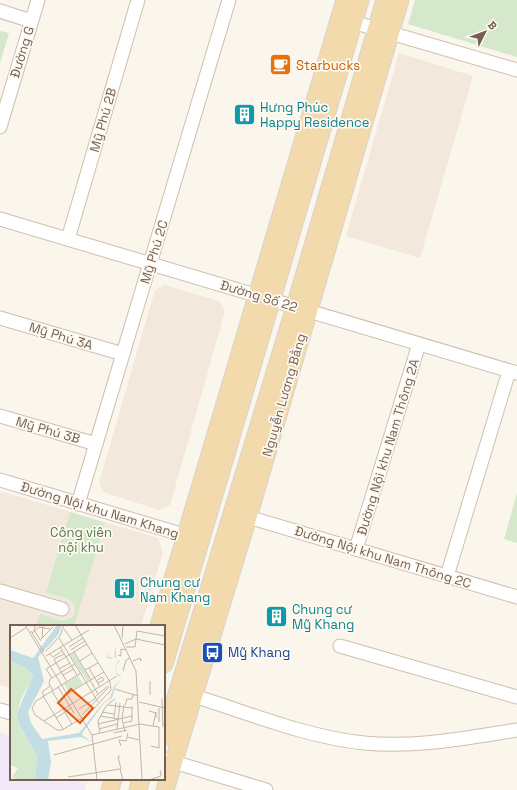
<svg xmlns="http://www.w3.org/2000/svg" width="517" height="790" font-family="'Space Grotesk',sans-serif">
<style>
.residential{fill:#f2e8db}
.education{fill:#f3e8f8}
.green{fill:#d6e8cb}
.lines{fill:none;stroke-linecap:round;stroke-linejoin:round}
.minor-casing{stroke:#cdbfb2;stroke-width:15}
.major-casing{stroke:#d8d2ce;stroke-width:19}
.minor{stroke:#fff;stroke-width:13}
.major{stroke:#f2daac;stroke-width:17}
.labels{text-anchor:middle;dominant-baseline:central;stroke-width:3.5;stroke-linejoin:round;paint-order:stroke}
.street-label{font-size:13px;fill:#745f51;stroke:#fefaf2}
.food-label{font-size:13px;fill:#c56008;stroke:#fefaf2;text-anchor:start}
.culture-label{font-size:13px;fill:#0d838f;stroke:#fefaf2;text-anchor:start}
.park-label{font-size:13px;fill:#55784a;stroke:#fefaf2}
.transit-label{font-size:13px;fill:#164399;stroke:#fefaf2;text-anchor:start}
.inset-road{fill:none;stroke:#c1b5a9;stroke-width:1}
.view{fill:#e8590c;fill-opacity:0.15;stroke:#e8590c;stroke-width:2}
.inset-edge{fill:none;stroke:#745f51;stroke-width:2}
</style>
<rect width="100%" height="100%" fill="#fbf6ec"/>
<g class="residential">
<polygon points="399,53 473,76 420,258 346,236"/>
<polygon points="165,285 219,301 225,311 170,505 159,510 103,492 99,483 155,290"/>
<polygon points="0,491 158,538 163,552 141,626 11,626 11,688 0,685"/>
</g>
<polygon class="education" points="0,732 11,736 11,779 88,779 85,790 0,790"/>
<g class="green">
<polygon points="415,0 517,0 517,57 408,24"/>
<polygon points="0,31 9,33 0,63"/>
<polygon points="517,493 517,543 504,539"/>
<path d="M70 512 105 523 74 626H36L40 614C52 617 68 628 75 612 76 595 58 597 46 593Z"/>
</g>
<g class="lines">
<defs>
<g id="minor">
<polyline points="0,11 31,21"/>
<polyline points="346,20 517,70"/>
<polyline points="0,127 38,0"/>
<polyline points="0,219 517,373"/>
<polyline points="68,239 138,0"/>
<polyline points="0,318 123,354"/>
<polyline points="0,416 96,444"/>
<polyline points="0,480 194,538"/>
<polyline points="78,504 229,0"/>
<polyline points="248,517 517,597"/>
<polyline points="356,549 419,344"/>
<polyline points="447,576 509,371"/>
<polyline points="0,591 62,609"/>
<polyline points="340,646 517,697"/>
<path d="M194 696C249 713 306 737 364 743 416 748 466 738 517 730"/>
<polyline points="0,710 11,713"/>
<polyline points="164,759 266,790"/>
</g>
<g id="major">
<polyline points="159,626 345,0"/>
<polyline points="164,664 360,0"/>
<polyline points="164,737 295,307 385,0"/>
<polyline points="110,790 113,779"/>
<polyline points="138,790 141,779"/>
<polyline points="165,790 248,517 400,0"/>
</g>
</defs>
<use href="#minor" class="minor-casing"/>
<use href="#major" class="major-casing"/>
<use href="#minor" class="minor"/>
<use href="#major" class="major"/>
</g>
<defs>
<symbol id="cafe-square" viewBox="-11 -11 22 22"><rect x="-9" y="-9" width="18" height="18" rx="4" fill="#e8710a" stroke="#fefaf2"/><path d="M-5.5-4.5H6V0H3Q3 3.5 0 3.5H-2.5Q-5.5 3.5-5.5 0ZM3-3.2v2h1.7v-2ZM-6 4.5H4V6H-6Z" fill="#fff"/></symbol>
<symbol id="building-square" viewBox="-11 -11 22 22"><rect x="-9" y="-9" width="18" height="18" rx="4" fill="#0f9aa8" stroke="#fefaf2"/><path d="M-4-6H4V6H1V3H-1V6H-4ZM-2.5-4.3h1.7v1.8h-1.7ZM.8-4.3h1.7v1.8H.8ZM-2.5-1h1.7V.8h-1.7ZM.8-1h1.7V.8H.8Z" fill="#fff"/></symbol>
<symbol id="bus-square" viewBox="-11 -11 22 22"><rect x="-9" y="-9" width="18" height="18" rx="4" fill="#1a4fb4" stroke="#fefaf2"/><path d="M-5-6H5V4H4V6H2V4H-2V6H-4V4H-5ZM-3.5-4V0h7V-4ZM-3.5 1.2v1.5H-2V1.2ZM2 1.2v1.5H3.5V1.2Z" fill="#fff"/></symbol>
</defs>
<g fill-rule="evenodd">
<use href="#cafe-square" x="268" y="52" width="25" height="25"/>
<use href="#building-square" x="232" y="102" width="25" height="25"/>
<use href="#building-square" x="112" y="576" width="25" height="25"/>
<use href="#building-square" x="264" y="604" width="25" height="25"/>
<use href="#bus-square" x="200" y="640" width="25" height="25"/>
</g>
<g class="labels">
<g class="street-label">
<text transform="translate(22 52) rotate(-73)">Đường G</text>
<text transform="translate(103 120) rotate(-74)">Mỹ Phú 2B</text>
<text transform="translate(154 252) rotate(-73)">Mỹ Phú 2C</text>
<text transform="translate(259 296) rotate(17)">Đường Số 22</text>
<text transform="translate(61 336) rotate(17)">Mỹ Phú 3A</text>
<text transform="translate(284 395) rotate(-74)">Nguyễn Lương Bằng</text>
<text transform="translate(48 430) rotate(16)">Mỹ Phú 3B</text>
<text transform="translate(388 447) rotate(-73)">Đường Nội khu Nam Thông 2A</text>
<text transform="translate(100 510) rotate(17)">Đường Nội khu Nam Khang</text>
<text transform="translate(383 557) rotate(17)">Đường Nội khu Nam Thông 2C</text>
</g>
<g class="food-label">
<text x="296" y="65">Starbucks</text>
</g>
<g class="culture-label">
<text x="260" y="107">Hưng Phúc<tspan x="260" dy="15">Happy Residence</tspan></text>
<text x="140" y="582">Chung cư<tspan x="140" dy="15">Nam Khang</tspan></text>
<text x="292" y="609">Chung cư<tspan x="292" dy="15">Mỹ Khang</tspan></text>
</g>
<g class="park-label">
<text x="81" y="532">Công viên<tspan x="81" dy="15">nội khu</tspan></text>
</g>
<g class="transit-label">
<text x="228" y="652">Mỹ Khang</text>
</g>
</g>
<g transform="translate(10 625)">
<rect width="155" height="155" fill="#fbf6ec"/>
<path d="M64 28 80 54 77 56 60 30ZM0 36 15 42 23 52 11 74 7 89 9 101 27 131 25 155H6L2 152 8 143 0 140ZM68 51 73 59 59 67 54 59Z" fill="#d6e8cb"/>
<path d="M47 0H52L48 10 28 32 34 56 18 87 21 98 32 114 69 108 93 78 100 73 104 61 112 53 107 50 105 45V41L109 35 105 32 101 34 97 33V26L98 32 104 33 106 20V32L110 36 105 41 106 47 112 53 105 62 102 73 94 78 73 107 72 110 82 117 71 112 38 116 41 137 38 155H25L27 131 9 100 7 88 23 51 15 42 0 36V25L23 33Z" fill="#c2dde3"/>
<path class="inset-road" d="M15 0 82 110 87 155M65 0 100 57 101 65 79 89 52 105H47L25 90 22 83 26 76 71 48M104 0 126 46 132 155M25 1 24 5 31 16M54 4 62 15M21 6 34 27M22 8 29 2 40 4M0 13 17 2M32 13 33 0M49 13 88 77M112 13 113 0M30 15 43 2M115 19 126 14 155 20M50 22 67 50M59 22 73 13M116 22H125L127 6 155 11M61 25 75 16M36 26 50 11 54 0M64 27 81 55M40 29 43 32 52 26M108 30 111 31V24L116 25M36 31 79 5M70 36 82 28M123 36 130 33 131 36V35L130 33M46 38 57 57M46 38 44 34 54 29M79 43 90 62M49 44 60 38M75 45 88 38M113 46 116 35 120 33M53 50 64 44M42 53 36 44 77 19M80 55 88 69M86 56 92 52 94 55 88 58M140 56V70M48 62 64 88M105 64 128 71M43 65 39 59 40 54 65 39M42 66 62 99M57 69 94 47M33 71 53 104M34 71 32 67 40 61M85 72 98 61M152 74 153 102M129 77 155 83M98 80 122 83M114 80 112 94 115 107M115 80 117 74H122L123 70M149 83V97M69 84 86 73M139 86 146 88V93M92 87 104 89M72 90 99 62M90 91 109 94M46 93 61 83M104 93 106 77M34 96 107 51M113 98 122 96V81M88 99 122 91M130 99 149 102M143 101 146 87M89 104 107 99M107 104 110 78M90 108 88 96 96 81 105 74M104 108 117 105M82 110 130 99M117 112 129 115M111 121 109 115 116 116 118 108M141 121 149 123V102M44 130 112 111M110 131 108 132 111 144M58 152 110 144 113 155M139 155 151 151 150 145"/>
<path class="view" d="M61 64 83 83 70 98 48 78Z"/>
<rect width="155" height="155" class="inset-edge"/>
</g>
<g transform="translate(485 32) rotate(48)" stroke="#fefaf2" stroke-width="3" paint-order="stroke">
<path d="M0-3L7 15L0 10L-7 15Z" fill="#745f51"/>
<text y="-6" font-size="11" font-weight="bold" text-anchor="middle" fill="#745f51">B</text>
</g>
</svg>
